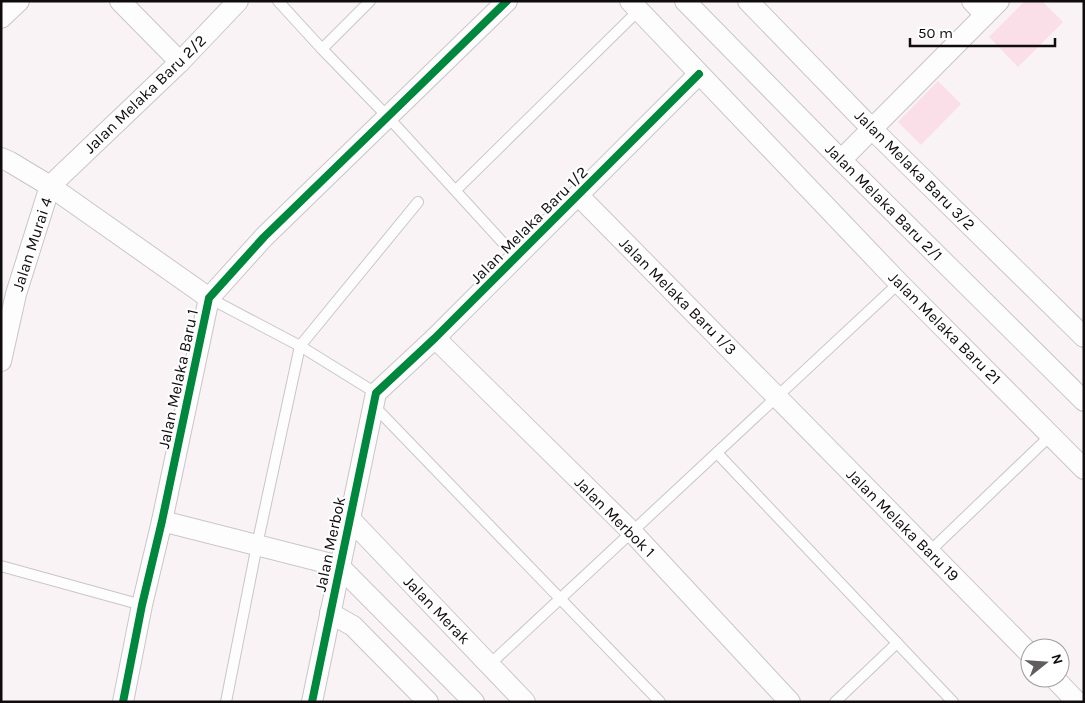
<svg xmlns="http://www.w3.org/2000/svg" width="1085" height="703" font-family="Karla,sans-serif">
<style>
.park{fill:#fadfe9}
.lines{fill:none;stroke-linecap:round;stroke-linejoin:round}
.service-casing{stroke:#cac5c7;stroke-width:12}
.minor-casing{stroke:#cac5c7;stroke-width:22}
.service{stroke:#fefdfe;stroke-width:10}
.minor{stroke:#fefdfe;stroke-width:20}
.cycleway-casing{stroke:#fff;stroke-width:11}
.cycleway{stroke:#00873e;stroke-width:8}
.labels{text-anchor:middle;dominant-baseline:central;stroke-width:4;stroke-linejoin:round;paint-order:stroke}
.street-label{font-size:16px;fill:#100c0e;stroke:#fff}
</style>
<rect width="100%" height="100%" fill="#f9f3f5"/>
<g class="park">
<polygon points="1025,1 1042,1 1063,22 1018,67 989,37"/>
<polygon points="938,81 961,104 921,145 898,122"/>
</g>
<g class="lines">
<defs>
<g id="service">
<polyline points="278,1 322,49 388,117 516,257"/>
<polyline points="322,49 370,1"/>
<polyline points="456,190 639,10"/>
<polyline points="209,298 300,346 376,393"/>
<polyline points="374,406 660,702"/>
<polyline points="717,453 953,702"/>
<polyline points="929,552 1051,435"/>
<polyline points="1,566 142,605"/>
<polyline points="489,665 899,283"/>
<polyline points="226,702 257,545 300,346 418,202"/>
<polyline points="835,702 897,643"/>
</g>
<g id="minor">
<polyline points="120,1 180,62"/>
<polyline points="630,1 899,283 1084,469"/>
<polyline points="685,1 841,160 1084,401"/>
<polyline points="748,1 873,130 1084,337"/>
<polyline points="972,1 985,15"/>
<polyline points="1,18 19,1"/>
<polyline points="1,158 10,162 50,186 209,298"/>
<polyline points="841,160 999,1"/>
<polyline points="578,195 1030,654"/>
<polyline points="435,338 632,532 790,702"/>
<polyline points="1,361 16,294 50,186 180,62 238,1"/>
<polyline points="350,519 525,702"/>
<polyline points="162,521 339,566 474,702"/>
<polyline points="330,613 353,626 428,702"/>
<polyline points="1054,678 1077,702"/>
<polyline points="123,702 142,605 162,521 209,298 264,237 507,1"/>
<polyline points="312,702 376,393 435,338 699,74"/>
</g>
</defs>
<use href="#service" class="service-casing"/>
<use href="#minor" class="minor-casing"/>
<use href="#service" class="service"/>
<use href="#minor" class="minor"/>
<defs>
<g id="cycleway">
<polyline points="123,702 142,605 162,521 209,298 264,237 507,1"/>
<polyline points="312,702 376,393 435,338 699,74"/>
</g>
</defs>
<use href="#cycleway" class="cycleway-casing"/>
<use href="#cycleway" class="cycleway"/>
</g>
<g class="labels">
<g class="street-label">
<text transform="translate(145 94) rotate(-44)">Jalan Melaka Baru 2/2</text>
<text transform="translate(915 170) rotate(45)">Jalan Melaka Baru 3/2</text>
<text transform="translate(884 202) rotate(45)">Jalan Melaka Baru 2/1</text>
<text transform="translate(529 225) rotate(-45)">Jalan Melaka Baru 1/2</text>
<text transform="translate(32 244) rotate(-72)">Jalan Murai 4</text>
<text transform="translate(678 296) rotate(45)">Jalan Melaka Baru 1/3</text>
<text transform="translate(945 328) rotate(45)">Jalan Melaka Baru 21</text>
<text transform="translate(178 379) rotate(-78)">Jalan Melaka Baru 1</text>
<text transform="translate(615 517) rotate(45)">Jalan Merbok 1</text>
<text transform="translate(903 525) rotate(45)">Jalan Melaka Baru 19</text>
<text transform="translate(330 544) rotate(-78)">Jalan Merbok</text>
<text transform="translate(437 610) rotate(46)">Jalan Merak</text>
</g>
</g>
<rect width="1085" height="703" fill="none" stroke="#100c0e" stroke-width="5"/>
<g transform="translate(1045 663) rotate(73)"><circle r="24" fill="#ffffff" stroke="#9f9e9f"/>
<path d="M0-4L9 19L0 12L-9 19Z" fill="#625d5f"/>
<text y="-8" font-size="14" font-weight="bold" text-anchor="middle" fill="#100c0e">N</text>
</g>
<path d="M910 38v8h145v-8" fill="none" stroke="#100c0e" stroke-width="2.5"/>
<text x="918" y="38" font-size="15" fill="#100c0e" stroke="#ffffff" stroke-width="4" paint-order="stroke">50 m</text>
</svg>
